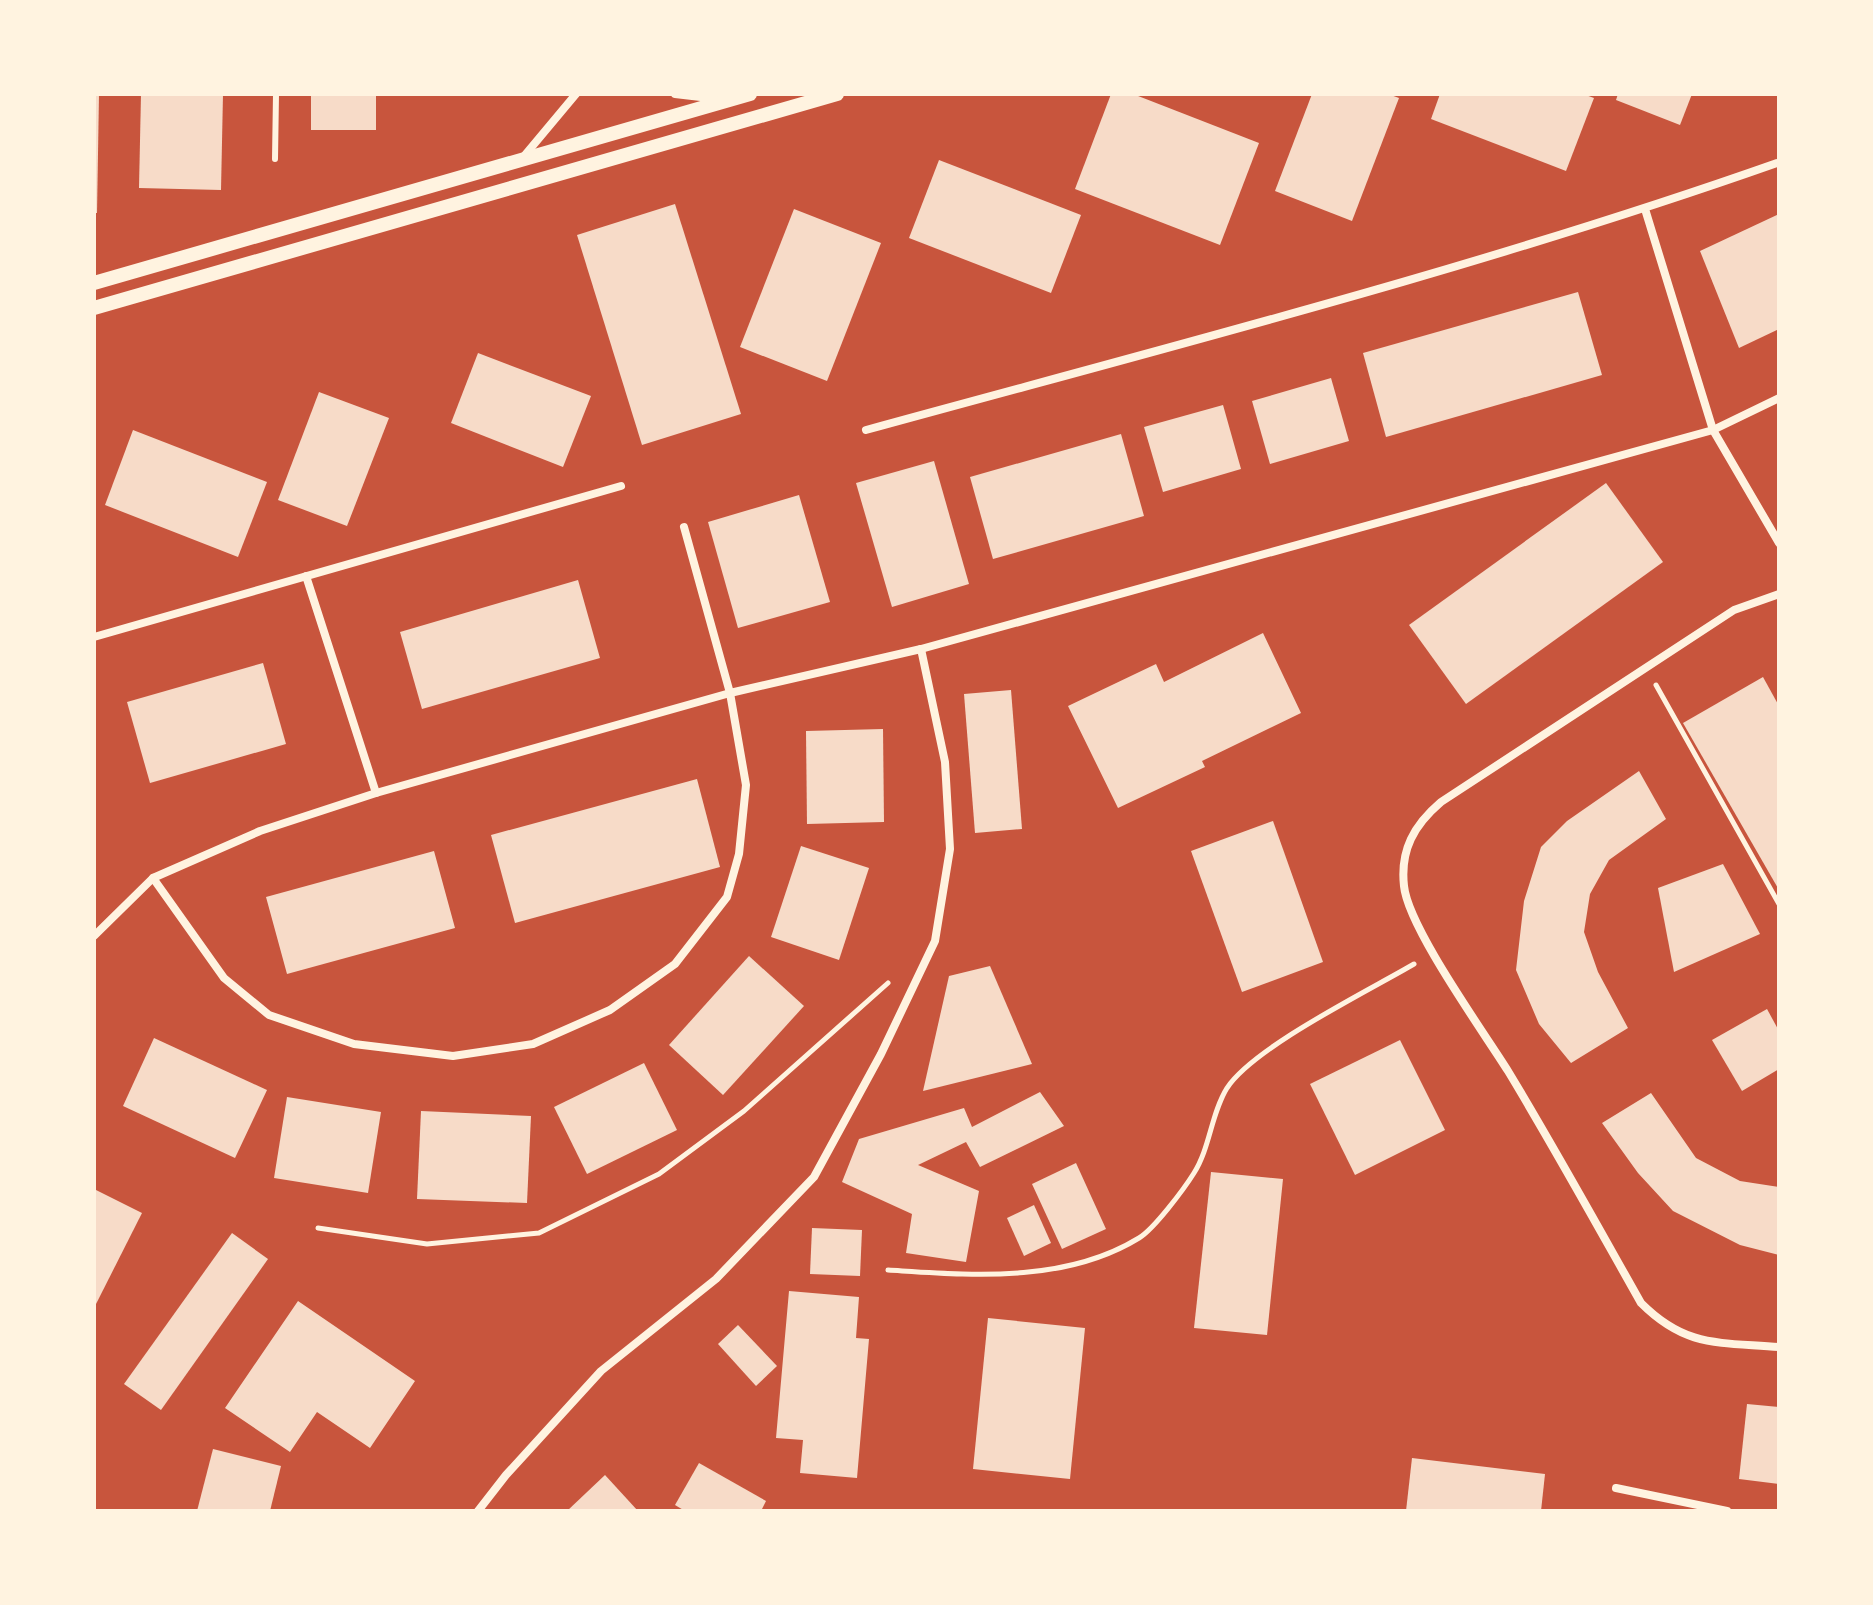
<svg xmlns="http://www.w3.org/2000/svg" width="1873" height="1605" font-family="Inter,sans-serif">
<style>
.building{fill:#f7dbc8}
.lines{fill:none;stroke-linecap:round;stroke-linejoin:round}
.path{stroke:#fff3e0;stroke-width:5}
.service{stroke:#fff3e0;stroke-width:6}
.minor{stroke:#fff3e0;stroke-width:8}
.tertiary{stroke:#fff3e0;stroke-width:14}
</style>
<rect width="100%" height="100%" fill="#c8553d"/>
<g class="building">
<polygon points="94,94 99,94 97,213 94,213"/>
<polygon points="141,94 223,94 221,190 139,188"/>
<rect x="311" y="94" width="65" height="36"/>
<polygon points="1111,94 1133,94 1259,143 1220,245 1075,189"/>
<polygon points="1312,94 1388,94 1399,98 1352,221 1275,191"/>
<polygon points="1440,94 1583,94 1594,98 1566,171 1431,119"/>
<polygon points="1618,94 1692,94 1680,125 1616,100"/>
<polygon points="939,160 1081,215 1051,293 909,238"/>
<polygon points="675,204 741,414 642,445 577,235"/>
<polygon points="794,209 881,243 827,381 740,347"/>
<polygon points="1779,214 1779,329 1739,348 1700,251"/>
<polygon points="1578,292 1602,375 1386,437 1363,353"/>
<polygon points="478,353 591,396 563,467 451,423"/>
<polygon points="1331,378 1349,441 1270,464 1252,401"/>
<polygon points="319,392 389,418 347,526 278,500"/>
<polygon points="1223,405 1241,469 1163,492 1144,427"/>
<polygon points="133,430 267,482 238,557 105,505"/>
<polygon points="1121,434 1144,516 993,559 970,477"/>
<polygon points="934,461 969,584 892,607 856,483"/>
<polygon points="1606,483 1663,562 1466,704 1409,625"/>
<polygon points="799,495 830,602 738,628 708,522"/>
<polygon points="578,580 600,658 422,709 400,632"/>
<polygon points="1263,633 1301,713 1202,761 1205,767 1118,808 1068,706 1156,664 1164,682"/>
<polygon points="263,663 286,744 150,783 127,702"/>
<polygon points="1763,677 1779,706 1779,890 1683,723"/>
<polygon points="1011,690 1022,829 975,833 964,694"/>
<polygon points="883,729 884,822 807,824 806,731"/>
<polygon points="1639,771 1666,819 1609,860 1590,894 1584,932 1598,972 1628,1028 1571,1063 1539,1024 1516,970 1524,901 1541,847 1567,821"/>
<polygon points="697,779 720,867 515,923 491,835"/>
<polygon points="1273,821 1323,962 1242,992 1191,851"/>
<polygon points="801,846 869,868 839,960 771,937"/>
<polygon points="434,851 455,928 287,974 266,897"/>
<polygon points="1723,864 1760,934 1674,972 1658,888"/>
<polygon points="749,956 804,1006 723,1095 669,1045"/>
<polygon points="990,966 1032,1064 923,1091 949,976"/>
<polygon points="1767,1009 1779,1031 1779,1069 1742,1091 1712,1040"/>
<polygon points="154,1038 267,1090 235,1158 123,1106"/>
<polygon points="1400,1040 1445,1130 1355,1175 1310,1084"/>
<polygon points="644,1063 677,1130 587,1174 554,1107"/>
<polygon points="1040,1092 1064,1126 980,1167 966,1142 918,1165 979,1191 966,1262 906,1253 912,1214 842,1182 859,1139 964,1108 972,1127"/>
<polygon points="1651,1093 1696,1158 1740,1181 1779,1187 1779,1255 1740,1245 1673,1211 1638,1173 1602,1123"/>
<polygon points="287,1097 381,1112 368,1193 274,1178"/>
<polygon points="421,1111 531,1116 527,1203 417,1199"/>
<polygon points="1076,1163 1106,1229 1062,1249 1032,1184"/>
<polygon points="1211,1172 1283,1179 1267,1335 1194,1328"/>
<polygon points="94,1189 142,1213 94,1308"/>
<polygon points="1034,1205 1051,1243 1024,1256 1007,1218"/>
<polygon points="812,1228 862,1230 860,1276 810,1274"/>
<polygon points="232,1233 268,1259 161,1410 124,1384"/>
<polygon points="789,1291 859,1297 856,1338 869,1339 857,1478 800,1473 803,1440 776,1438"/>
<polygon points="298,1301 415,1381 370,1448 317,1412 290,1452 225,1408"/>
<polygon points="988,1318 1085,1328 1070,1479 973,1469"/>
<polygon points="738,1325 777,1366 756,1386 718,1344"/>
<polygon points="1747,1404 1779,1407 1779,1484 1739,1479"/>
<polygon points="213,1449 281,1466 270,1511 197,1511"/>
<polygon points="1412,1458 1545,1474 1541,1511 1406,1511"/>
<polygon points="699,1463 766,1501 761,1511 685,1511 675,1505"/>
<polygon points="605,1475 638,1511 567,1511"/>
</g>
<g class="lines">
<g class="path">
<polyline points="1656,685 1779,904"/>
<polyline points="318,1228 427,1244 539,1233 659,1174 744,1111 888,983"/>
<path d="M888 1270C970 1275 1064 1284 1139 1238 1154 1229 1184 1189 1194 1173 1210 1148 1211 1114 1227 1088 1254 1047 1368 991 1414 964"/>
</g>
<polyline class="service" points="275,159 276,94"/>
<g class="minor">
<polyline points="675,94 718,99"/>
<polyline points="525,155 576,94"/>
<polyline points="1645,209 1713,430 1779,543"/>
<path d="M866 430C1172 346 1479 268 1777 163"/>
<polyline points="306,576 376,793"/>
<path d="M1779 594 1734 610 1441 802C1414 825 1400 850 1404 886 1408 927 1483 1031 1508 1071 1554 1147 1597 1225 1641 1303 1686 1348 1719 1342 1779 1347"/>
<polyline points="94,637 621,486"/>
<polyline points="153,878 224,978 269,1015 354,1044 453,1056 533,1044 610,1010 675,964 727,897 739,854 746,785 730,693 684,527"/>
<polyline points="94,936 153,878 260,831 376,793 730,693 921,649 1713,430 1779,398"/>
<polyline points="1616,1488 1727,1511"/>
<polyline points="478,1511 506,1475 601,1371 716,1279 814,1177 881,1054 935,941 950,849 945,762 921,649"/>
</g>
<g class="tertiary">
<polyline points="94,283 750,94"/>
<polyline points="94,308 837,94"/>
</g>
</g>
<rect width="1873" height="1605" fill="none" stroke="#fff3e0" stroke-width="192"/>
</svg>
